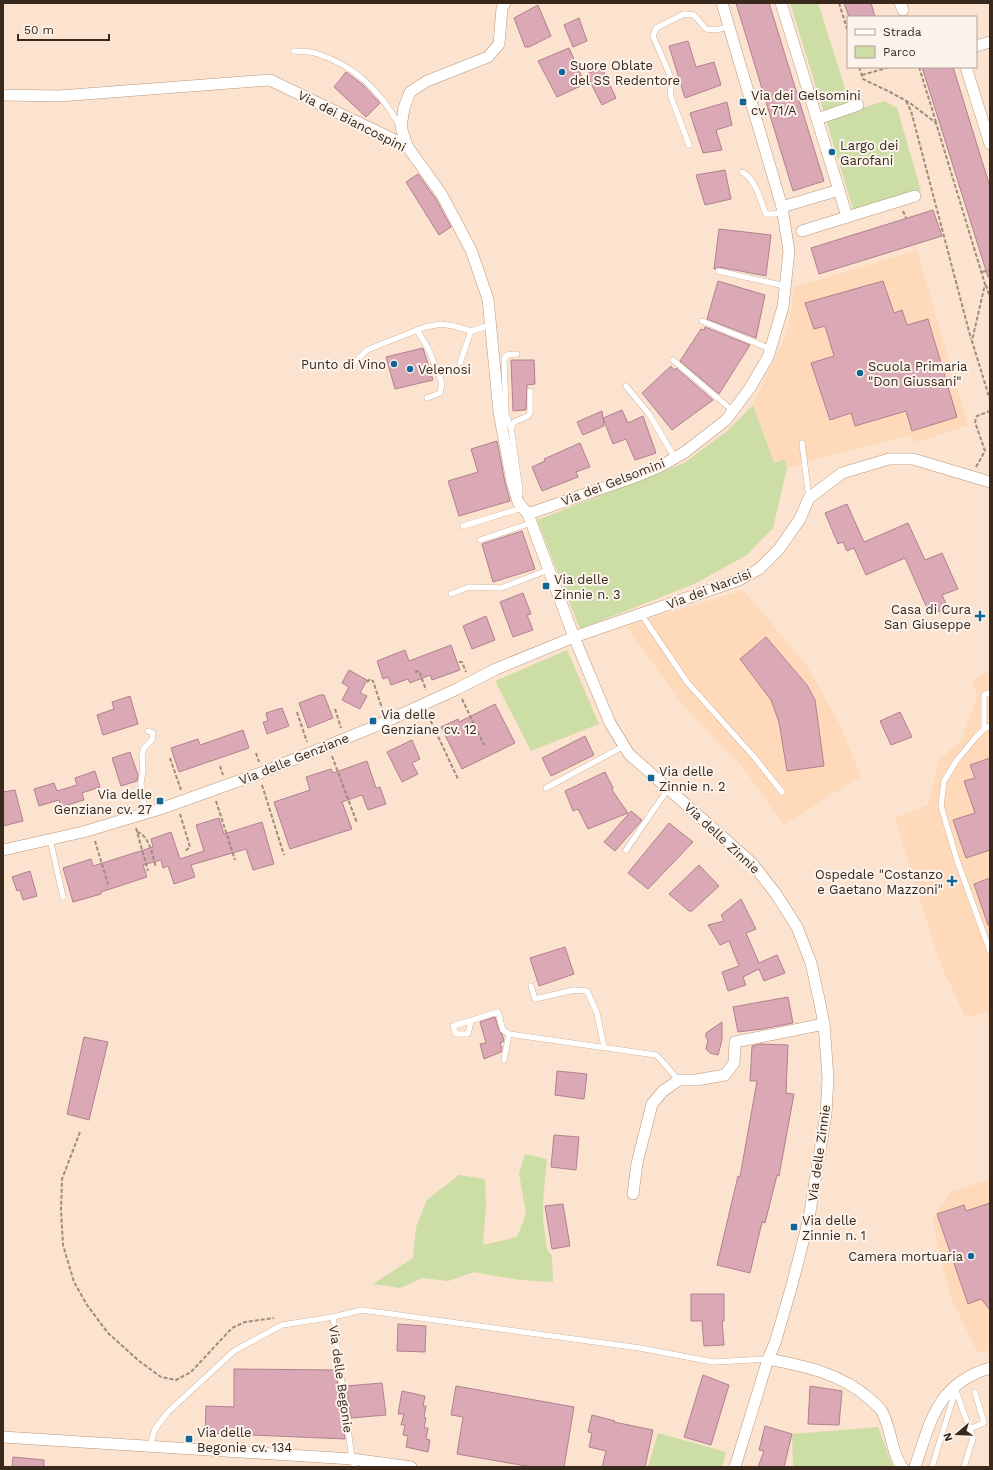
<svg xmlns="http://www.w3.org/2000/svg" width="993" height="1470" font-family="'Work Sans',sans-serif">
<style>
.built{fill:#fed9ba}
.green{fill:#ccdda5}
.building{fill:#dba8b5;stroke:#b1818d}
.lines{fill:none;stroke-linecap:round;stroke-linejoin:round}
.service-casing{stroke:#bb9677;stroke-width:6}
.minor-casing{stroke:#bb9677;stroke-width:12}
.path{stroke:#a08c7b;stroke-width:2;stroke-dasharray:4 2;stroke-linecap:butt}
.service{stroke:#fff;stroke-width:5.5}
.minor{stroke:#fff;stroke-width:11}
.poi-dot{fill:#126697;stroke:#fcf3ed;stroke-width:1.5}
.labels{text-anchor:middle;dominant-baseline:central;stroke-width:4;stroke-linejoin:round;paint-order:stroke}
.poi-label{font-size:13px;fill:#38291c;stroke:#fcf3ed;text-anchor:start}
.street-label{font-size:13px;fill:#38291c;stroke:#fcf3ed}
</style>
<rect width="100%" height="100%" fill="#fbe3cf"/>
<g class="built">
<polygon points="917,250 962,406 969,425 915,443 912,435 839,453 787,468 785,459 774,463 753,405 783,341 791,314 794,287"/>
<polygon points="743,590 808,667 840,725 861,776 784,825 741,765 685,708 626,626"/>
<polygon points="990,671 990,1025 986,1012 966,1018 943,969 934,945 895,818 928,805 939,760 961,741 977,697 972,680"/>
<polygon points="990,1179 990,1350 978,1353 951,1298 937,1243 933,1217 951,1192"/>
</g>
<g class="green">
<polygon points="790,3 818,3 850,104 824,113"/>
<polygon points="884,101 897,108 921,191 854,212 826,120"/>
<polygon points="753,405 774,463 785,459 787,468 773,528 747,555 694,584 580,629 537,520 684,463 726,432"/>
<polygon points="567,650 599,724 531,751 495,681"/>
<polygon points="525,1154 547,1159 543,1200 543,1219 547,1249 552,1256 553,1282 521,1280 494,1276 474,1272 448,1281 423,1278 400,1288 373,1284 413,1258 416,1227 427,1200 459,1175 485,1179 486,1206 483,1245 517,1237 526,1214 519,1173"/>
<polygon points="878,1427 893,1467 793,1467 792,1434"/>
<polygon points="658,1433 726,1452 722,1467 648,1467"/>
</g>
<g class="building">
<polygon points="736,3 769,3 824,181 793,191"/>
<polygon points="844,3 871,3 875,17 849,17"/>
<polygon points="538,5 551,36 529,47 525,47 514,18"/>
<polygon points="579,18 587,41 573,47 564,25"/>
<polygon points="688,41 696,67 714,62 721,85 685,98 669,46"/>
<polygon points="569,48 585,84 557,97 538,61"/>
<polygon points="922,67 953,67 990,187 990,276 988,277"/>
<polygon points="602,68 616,98 602,105 586,74"/>
<polygon points="346,72 363,85 380,103 366,117 334,87"/>
<polygon points="727,102 732,125 716,130 722,150 703,153 690,113"/>
<polygon points="725,170 731,199 705,205 696,175"/>
<polygon points="418,174 436,199 451,227 439,235 406,182"/>
<polygon points="933,210 942,236 819,274 811,248"/>
<polygon points="719,229 771,235 766,276 719,267 714,269"/>
<polygon points="718,281 765,295 756,338 707,319"/>
<polygon points="883,281 894,313 902,310 907,325 928,319 957,417 912,431 906,411 855,426 851,413 830,420 811,363 834,356 825,326 814,329 805,303"/>
<polygon points="705,327 750,345 719,394 680,361 701,329 704,330"/>
<polygon points="423,348 433,380 395,389 386,357"/>
<polygon points="511,360 534,360 535,384 527,385 526,410 513,411"/>
<polygon points="671,366 674,370 676,368 713,400 672,430 642,393"/>
<polygon points="622,410 628,423 643,416 656,453 635,460 626,439 613,444 603,418 604,426 583,435 577,422 602,411 603,418"/>
<polygon points="497,441 505,483 510,501 459,516 448,481 478,472 471,449"/>
<polygon points="580,443 590,467 576,472 578,477 542,491 532,467 545,461 544,459"/>
<polygon points="847,504 864,542 908,523 925,560 942,553 958,589 942,595 948,608 930,615 905,558 866,575 854,548 847,551 843,542 838,544 825,513"/>
<polygon points="522,531 535,569 493,582 482,544"/>
<polygon points="523,593 531,614 527,615 533,630 513,637 500,602"/>
<polygon points="486,616 495,640 472,649 463,626"/>
<polygon points="766,637 807,685 815,700 824,766 787,771 779,722 771,700 740,659"/>
<polygon points="451,645 460,670 432,680 430,675 410,683 408,679 391,685 388,677 383,679 377,661 405,650 409,661"/>
<polygon points="349,670 367,680 360,693 367,696 360,709 342,700 349,687 342,683"/>
<polygon points="320,695 324,695 333,718 308,728 299,703"/>
<polygon points="130,696 138,724 103,735 97,715 114,709 112,702"/>
<polygon points="495,704 515,743 462,769 441,727 458,719 459,722"/>
<polygon points="282,708 289,726 267,734 263,722 268,721 266,713"/>
<polygon points="900,712 912,737 891,745 880,721"/>
<polygon points="243,730 249,748 179,772 171,748 198,739 200,745"/>
<polygon points="585,736 594,755 551,776 542,758"/>
<polygon points="412,740 420,759 412,763 418,774 402,782 387,752"/>
<polygon points="130,752 138,775 137,781 121,786 112,758"/>
<polygon points="990,758 990,850 966,858 953,820 975,813 964,781 975,778 970,765"/>
<polygon points="367,761 376,788 380,787 386,804 368,810 362,795 342,802 352,829 290,849 274,802 310,790 306,777 331,769 333,773"/>
<polygon points="95,771 100,787 82,793 84,800 61,807 59,800 39,806 34,789 54,783 57,791 77,785 75,778"/>
<polygon points="605,772 613,788 612,790 628,813 588,829 578,809 573,811 565,791"/>
<polygon points="15,790 23,821 3,826 3,792"/>
<polygon points="631,811 642,820 615,851 604,842"/>
<polygon points="219,818 224,834 262,822 274,864 253,870 246,849 191,865 195,877 174,884 168,866 163,868 161,860 143,865 147,877 101,892 101,894 73,902 63,868 91,859 93,866 153,847 151,839 171,832 180,859 204,851 196,825"/>
<polygon points="669,823 693,842 648,889 628,873"/>
<polygon points="699,865 719,886 692,911 689,911 669,894"/>
<polygon points="30,871 37,896 23,900 20,890 17,891 12,877"/>
<polygon points="990,878 990,925 988,925 974,884"/>
<polygon points="741,899 756,929 746,933 759,963 777,955 785,973 764,981 759,969 743,977 746,985 728,991 722,972 739,966 729,941 720,945 708,925 724,921 721,915"/>
<polygon points="565,947 574,974 539,986 530,958"/>
<polygon points="788,997 793,1023 762,1029 738,1032 733,1007"/>
<polygon points="495,1017 499,1031 502,1034 504,1040 503,1042 500,1043 502,1048 501,1052 484,1059 480,1044 486,1043 480,1022"/>
<polygon points="722,1022 722,1040 718,1055 710,1053 706,1049 708,1040 706,1038 706,1033"/>
<polygon points="84,1037 108,1042 89,1120 67,1114"/>
<polygon points="761,1044 788,1045 786,1093 794,1094 779,1176 777,1175 765,1223 762,1222 750,1273 717,1265 738,1176 740,1177 757,1081 750,1081 752,1046"/>
<polygon points="557,1071 587,1074 584,1099 555,1095"/>
<polygon points="554,1135 579,1137 576,1170 551,1167"/>
<polygon points="990,1203 990,1310 981,1299 968,1304 937,1214 964,1205 966,1211"/>
<polygon points="563,1204 570,1246 552,1249 545,1206"/>
<polygon points="691,1294 724,1294 724,1321 722,1321 724,1345 704,1346 702,1321 691,1321"/>
<polygon points="398,1324 426,1326 425,1352 397,1351"/>
<polygon points="234,1369 336,1370 345,1439 205,1433 206,1406 234,1407"/>
<polygon points="703,1375 729,1385 711,1445 684,1437"/>
<polygon points="382,1383 386,1415 351,1418 346,1386"/>
<polygon points="456,1386 574,1407 564,1467 532,1467 457,1454 463,1417 451,1415"/>
<polygon points="810,1386 842,1391 839,1425 808,1424"/>
<polygon points="402,1391 425,1396 423,1406 426,1406 424,1417 426,1418 424,1428 428,1428 426,1439 430,1440 428,1452 406,1447 408,1436 403,1435 405,1425 401,1425 404,1414 398,1414"/>
<polygon points="592,1415 615,1421 614,1422 653,1430 645,1467 602,1467 606,1451 589,1447 592,1433 588,1432"/>
<polygon points="765,1426 792,1434 784,1467 758,1467 764,1451 759,1450"/>
<polygon points="13,1457 44,1460 44,1467 12,1467"/>
</g>
<g class="lines">
<defs>
<g id="service">
<path d="M294 51C302 52 311 51 318 54 355 66 381 92 399 125"/>
<polyline points="689,145 670,94 672,80 653,36 656,28 684,14 694,15 706,29 717,30 729,26"/>
<path d="M742 172C756 179 760 200 766 214H774L783 212"/>
<polyline points="718,271 785,286"/>
<polyline points="702,321 771,349"/>
<polyline points="417,330 428,348 442,383 440,393 427,398"/>
<polyline points="517,354 507,355 504,359 506,415 511,428 520,491 519,498"/>
<polyline points="673,360 733,411"/>
<polyline points="355,362 367,350 425,327 441,324 454,326 471,331 491,325"/>
<polyline points="460,363 471,331"/>
<polyline points="626,386 649,414 675,458"/>
<polyline points="511,428 514,422 528,416 530,413 530,391"/>
<polyline points="802,443 809,498"/>
<polyline points="463,526 522,508"/>
<polyline points="480,540 531,523"/>
<polyline points="451,594 469,587 501,588 548,570"/>
<polyline points="641,614 687,682 755,758 782,792"/>
<polyline points="990,726 984,729 976,737 957,760 944,781 941,806 957,860 990,951"/>
<polyline points="984,729 984,695 990,692"/>
<polyline points="546,788 624,746"/>
<polyline points="148,813 142,799 141,783 143,769 142,755 144,748 152,740 153,733 148,731"/>
<polyline points="50,839 63,897"/>
<polyline points="626,850 668,789"/>
<polyline points="531,986 535,999 574,990 587,991 597,1013 604,1047"/>
<path d="M471 1021 468 1034H456L453 1026 498 1012 503 1030 509 1034 656 1055C665 1063 670 1072 679 1080"/>
<polyline points="504,1060 509,1034"/>
<polyline points="333,1317 352,1459 355,1467"/>
<polyline points="955,1386 956,1391 973,1438 964,1467"/>
<polyline points="969,1429 984,1423 975,1392"/>
<polyline points="150,1446 155,1429 168,1412 234,1351 282,1325 333,1317 362,1310 640,1348 713,1362 768,1359"/>
<polyline points="932,1467 955,1392"/>
</g>
<g id="minor">
<polyline points="781,3 839,190 782,207"/>
<polyline points="900,3 903,10"/>
<polyline points="976,46 990,42"/>
<polyline points="966,67 990,144"/>
<polyline points="3,95 59,96 270,80 407,146 442,195 471,250 488,299 499,412 512,482 518,502 528,514 574,637 610,723 629,754 752,863 776,894 797,927 811,963 819,999 824,1024 828,1078 826,1114 809,1218 792,1285 775,1343 768,1359 735,1467"/>
<polyline points="817,119 858,105"/>
<polyline points="407,146 401,127 404,108 410,92 427,81 488,57 499,44 502,8 505,3"/>
<polyline points="847,217 915,196"/>
<polyline points="802,231 847,217 839,190"/>
<polyline points="528,514 640,475 661,466 685,452 726,420 750,388 768,357 783,307 789,251 782,207 722,3"/>
<polyline points="3,850 83,832 160,809 258,774 376,726 457,689 496,669 574,637 739,580 759,569 779,549 800,519 809,498 842,473 889,459 913,459 990,482"/>
<polyline points="633,1194 637,1163 652,1104 663,1091 679,1080 696,1080 725,1075 734,1063 735,1042 824,1024"/>
<path d="M768 1359C805 1366 840 1373 870 1399 873 1402 878 1406 881 1410 892 1428 890 1450 902 1467"/>
<polyline points="3,1437 352,1459 411,1467"/>
<path d="M915 1467C931 1420 937 1384 990 1368"/>
</g>
</defs>
<use href="#service" class="service-casing"/>
<use href="#minor" class="minor-casing"/>
<g class="path">
<polyline points="839,3 848,32"/>
<polyline points="859,67 863,79 890,92 910,103 936,123 985,284 972,341 990,400"/>
<polyline points="919,67 936,122"/>
<polyline points="862,75 890,67"/>
<polyline points="906,101 911,111 971,339"/>
<polyline points="903,211 906,218"/>
<polyline points="982,272 990,270"/>
<polyline points="986,285 990,298"/>
<polyline points="976,467 985,451 975,422 977,416 990,411"/>
<polyline points="459,662 462,662 466,672"/>
<polyline points="415,672 419,671 426,690"/>
<polyline points="367,682 370,679 373,681 383,711"/>
<polyline points="462,699 484,745"/>
<polyline points="335,709 341,728"/>
<polyline points="297,712 307,742"/>
<polyline points="428,715 458,779"/>
<polyline points="256,753 259,762"/>
<polyline points="332,756 357,823"/>
<polyline points="170,758 181,790"/>
<polyline points="220,766 223,775"/>
<polyline points="262,785 284,855"/>
<polyline points="216,801 235,860"/>
<polyline points="180,814 190,847 185,851"/>
<polyline points="136,828 148,871"/>
<path d="M137 832C150 836 152 855 156 867"/>
<polyline points="95,841 108,884"/>
<polyline points="80,1132 62,1179 61,1210 63,1245 74,1282 87,1305 108,1333 139,1361 161,1377 176,1380 191,1372 232,1328 245,1322 274,1318"/>
</g>
<use href="#service" class="service"/>
<use href="#minor" class="minor"/>
</g>
<g class="poi-dot">
<circle cx="562" cy="72" r="4"/>
<rect x="739" y="98" width="8" height="8" rx="2"/>
<circle cx="832" cy="152" r="4"/>
<circle cx="394" cy="364" r="4"/>
<circle cx="410" cy="369" r="4"/>
<circle cx="860" cy="373" r="4"/>
<rect x="542" y="582" width="8" height="8" rx="2"/>
<path d="M978 610h4v4h4v4h-4v4h-4v-4h-4v-4h4z"/>
<rect x="369" y="717" width="8" height="8" rx="2"/>
<rect x="647" y="774" width="8" height="8" rx="2"/>
<rect x="156" y="797" width="8" height="8" rx="2"/>
<path d="M950 875h4v4h4v4h-4v4h-4v-4h-4v-4h4z"/>
<rect x="790" y="1223" width="8" height="8" rx="2"/>
<circle cx="971" cy="1256" r="4"/>
<rect x="185" y="1435" width="8" height="8" rx="2"/>
</g>
<g class="labels">
<g class="poi-label">
<text x="570" y="65">Suore Oblate<tspan x="570" dy="15">del SS Redentore</tspan></text>
<text x="751" y="95">Via dei Gelsomini<tspan x="751" dy="15">cv. 71/A</tspan></text>
<text x="840" y="145">Largo dei<tspan x="840" dy="15">Garofani</tspan></text>
<text x="386" y="364" text-anchor="end">Punto di Vino</text>
<text x="868" y="366">Scuola Primaria<tspan x="868" dy="15">"Don Giussani"</tspan></text>
<text x="418" y="369">Velenosi</text>
<text x="554" y="579">Via delle<tspan x="554" dy="15">Zinnie n. 3</tspan></text>
<text x="971" y="609" text-anchor="end">Casa di Cura<tspan x="971" dy="15">San Giuseppe</tspan></text>
<text x="381" y="714">Via delle<tspan x="381" dy="15">Genziane cv. 12</tspan></text>
<text x="659" y="771">Via delle<tspan x="659" dy="15">Zinnie n. 2</tspan></text>
<text x="152" y="794" text-anchor="end">Via delle<tspan x="152" dy="15">Genziane cv. 27</tspan></text>
<text x="943" y="874" text-anchor="end">Ospedale "Costanzo<tspan x="943" dy="15">e Gaetano Mazzoni"</tspan></text>
<text x="802" y="1220">Via delle<tspan x="802" dy="15">Zinnie n. 1</tspan></text>
<text x="963" y="1256" text-anchor="end">Camera mortuaria</text>
<text x="197" y="1432">Via delle<tspan x="197" dy="15">Begonie cv. 134</tspan></text>
</g>
<g class="street-label">
<text transform="translate(352 121) rotate(27)">Via dei Biancospini</text>
<text transform="translate(613 482) rotate(-21)">Via dei Gelsomini</text>
<text transform="translate(709 589) rotate(-21)">Via dei Narcisi</text>
<text transform="translate(294 759) rotate(-22)">Via delle Genziane</text>
<text transform="translate(722 838) rotate(43)">Via delle Zinnie</text>
<text transform="translate(819 1153) rotate(-82)">Via delle Zinnie</text>
<text transform="translate(341 1379) rotate(82)">Via delle Begonie</text>
</g>
</g>
<rect width="993" height="1470" fill="none" stroke="#38291c" stroke-width="8"/>
<rect x="847" y="16" width="130" height="52" fill="#fcf3ed" stroke="#aea299"/>
<rect x="855" y="29" width="20" height="6" fill="#ffffff" stroke="#aea299"/>
<text x="883" y="36" font-size="12" fill="#38291c">Strada</text>
<rect x="855" y="46" width="20" height="12" fill="#ccdda5" stroke="#aea299"/>
<text x="883" y="56" font-size="12" fill="#38291c">Parco</text>
<g transform="translate(957 1434) rotate(251)" stroke="#fcf3ed" stroke-width="3" paint-order="stroke">
<path d="M0-3L7 15L0 10L-7 15Z" fill="#38291c"/>
<text y="-6" font-size="11" font-weight="bold" text-anchor="middle" fill="#38291c">N</text>
</g>
<path d="M18 34v6h91v-6" fill="none" stroke="#38291c" stroke-width="2"/>
<text x="24" y="34" font-size="12" fill="#38291c" stroke="#fcf3ed" stroke-width="3" paint-order="stroke">50 m</text>
</svg>
